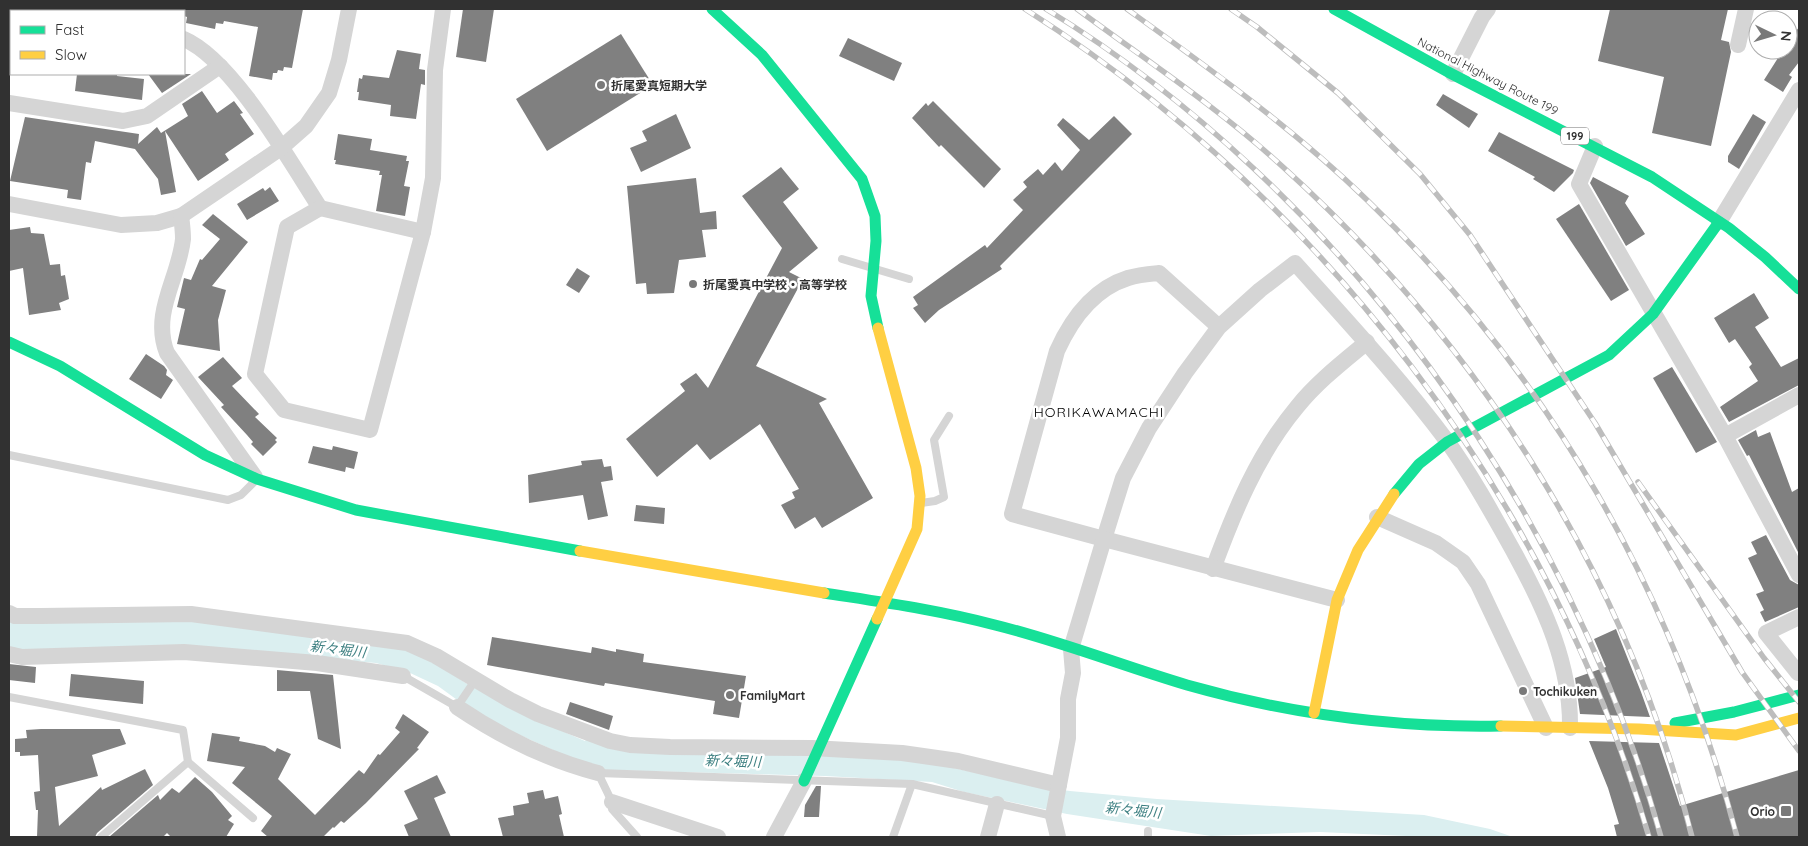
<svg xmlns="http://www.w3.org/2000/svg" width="1808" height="846" font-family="Quicksand,'Noto Sans JP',sans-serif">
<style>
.water{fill:#dbeff0}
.building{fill:#808080}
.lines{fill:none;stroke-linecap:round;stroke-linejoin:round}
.lane{stroke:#d5d5d5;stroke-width:8}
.street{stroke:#d5d5d5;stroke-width:16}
.fast{stroke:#16e098;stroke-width:11}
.slow{stroke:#ffcf43;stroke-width:11}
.rail-casing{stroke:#bdbdbd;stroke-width:5.5}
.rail{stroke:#fff;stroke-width:4;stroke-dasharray:11;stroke-linecap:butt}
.poi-dot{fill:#797979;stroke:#fff;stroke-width:2}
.labels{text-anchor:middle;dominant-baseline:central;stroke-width:5;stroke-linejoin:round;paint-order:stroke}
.shield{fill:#fff;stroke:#6f6f6f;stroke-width:1}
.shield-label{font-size:11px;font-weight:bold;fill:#313131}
.street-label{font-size:12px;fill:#313131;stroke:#fff}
.poi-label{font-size:12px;font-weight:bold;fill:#313131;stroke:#fff;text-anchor:start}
.neighbourhood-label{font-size:14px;letter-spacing:1px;fill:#000;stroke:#fff}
.water-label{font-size:14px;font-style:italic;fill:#3e8082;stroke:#fff}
</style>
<rect width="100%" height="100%" fill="#fff"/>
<polygon class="water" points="9,619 178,619 394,646 430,658 464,682 516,711 585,741 587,738 904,757 1040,787 1070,791 1157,799 1424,815 1490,829 1513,837 1428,837 1320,832 1211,836 1067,814 964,792 932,782 825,776 606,770 582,763 482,718 438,686 408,672 376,663 182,645 61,653 9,649"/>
<g class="building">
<polygon points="180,9 303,9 292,68 284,67 283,71 278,70 277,73 273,73 272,80 249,76 258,27 224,21 223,24 216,23 215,29 186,23 187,17 184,16 184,11 180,11"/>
<polygon points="463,9 494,9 486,62 456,57"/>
<polygon points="1610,9 1728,9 1721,40 1729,42 1731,52 1711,146 1652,133 1664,77 1598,61"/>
<polygon points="1799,27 1799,62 1789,75 1792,77 1783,92 1764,80 1783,50 1788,50 1788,42"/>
<polygon points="621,34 653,85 547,151 516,99"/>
<polygon points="848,38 902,63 894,81 839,56"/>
<polygon points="397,50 421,54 419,69 425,70 425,85 421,84 416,119 390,116 391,105 358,100 359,92 357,92 359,78 362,79 363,75 389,78"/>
<polygon points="77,74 117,74 117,76 144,79 142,100 75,91"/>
<polygon points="148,74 191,74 162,93"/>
<polygon points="202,91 217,113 234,101 243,113 240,114 254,134 225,154 229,160 198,181 165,131 176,192 161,195 158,179 135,149 95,141 91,163 86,162 81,200 67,198 68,190 10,181 25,117 139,134 138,144 157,127 161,133 188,116 182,104"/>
<polygon points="1443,94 1478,114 1469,128 1436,105"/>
<polygon points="933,101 1001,169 984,188 941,145 939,147 912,118 926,103 928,106"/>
<polygon points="676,114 691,148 641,172 630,148 647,141 642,131"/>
<polygon points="1753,114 1766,122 1739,169 1728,162 1728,156"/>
<polygon points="1114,116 1132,134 1000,266 1002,269 939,310 925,323 913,308 918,305 913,297 985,245 987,248 1023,210 1013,200 1027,187 1023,182 1038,169 1043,175 1055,162 1062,171 1080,150 1057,125 1063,118 1089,140"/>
<polygon points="1499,132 1574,170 1573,173 1554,192 1533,179 1535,177 1488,151"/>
<polygon points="338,134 372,139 370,150 407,156 406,161 409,161 404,186 410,187 405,216 376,211 382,175 379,175 380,171 335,164 336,160 334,160"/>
<polygon points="781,167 799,189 783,202 818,248 789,272 803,279 756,366 827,399 819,403 873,498 822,528 815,517 795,529 781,505 795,498 792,492 799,489 760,424 710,460 697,444 657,477 626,439 685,391 680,384 696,373 708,388 782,248 742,196"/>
<polygon points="1593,177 1629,196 1625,203 1645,234 1626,246 1590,183"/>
<polygon points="696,178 700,213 716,211 717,229 702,230 706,257 679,260 674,293 647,294 646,283 636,284 627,186"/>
<polygon points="270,187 279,201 247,220 237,204 263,188 265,191"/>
<polygon points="1579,204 1629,290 1611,301 1556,219"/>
<polygon points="213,214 248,242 212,286 226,290 218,320 220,351 177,344 185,309 177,307 184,278 191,280 200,259 202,260 220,239 202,225"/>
<polygon points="30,227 31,233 44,234 50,265 60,264 61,276 65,275 69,299 59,303 61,310 29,315 23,268 9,271 9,230"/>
<polygon points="577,268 590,276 579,293 566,285"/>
<polygon points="1754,293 1769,318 1755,327 1781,367 1799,358 1799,385 1729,422 1720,407 1758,381 1749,367 1752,364 1735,339 1729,343 1714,318"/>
<polygon points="146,354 164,366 167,370 166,375 173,380 161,399 129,379"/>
<polygon points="223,357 242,378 232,386 259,414 255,417 277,438 275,440 277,442 263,456 251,444 253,442 247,435 221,407 224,405 198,377"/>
<polygon points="1672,367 1717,442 1696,453 1653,378"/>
<polygon points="1756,430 1758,437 1770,432 1792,492 1799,488 1799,554 1749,455 1747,456 1738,440"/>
<polygon points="313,446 332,450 333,446 358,452 354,469 346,467 345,472 308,463"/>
<polygon points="602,459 604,467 611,466 613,480 601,482 608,516 588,520 583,495 529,503 528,475 582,465 581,461"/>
<polygon points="636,505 665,508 664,524 634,521"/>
<polygon points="1766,535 1790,580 1799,585 1799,607 1765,622 1760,612 1764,610 1756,594 1764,591 1748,558 1757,554 1751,542"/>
<polygon points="1616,629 1641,692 1650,717 1580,714 1575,678 1606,667 1594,639"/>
<polygon points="492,637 591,653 592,647 616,652 616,649 644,654 643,662 746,676 739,718 713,714 715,701 605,683 604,686 487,665"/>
<polygon points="9,664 36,667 35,683 9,680"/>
<polygon points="277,670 333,675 341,749 318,739 310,691 277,691"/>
<polygon points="71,674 144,681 143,704 69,696"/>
<polygon points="570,702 613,716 609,730 566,714"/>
<polygon points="403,714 429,732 417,748 419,749 366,803 344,823 341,821 334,828 333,827 323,837 268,837 261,831 272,816 232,783 245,767 207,761 212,733 240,737 239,741 265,746 275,752 277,748 291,754 278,779 315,815 359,770 364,774 378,754 380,755 400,732 395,728"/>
<polygon points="41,729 120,729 126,744 92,755 98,776 55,787 59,826 101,787 102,790 145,769 153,785 97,833 95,837 37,837 38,810 36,810 34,792 40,791 38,755 20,756 20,752 15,752 15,739 27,738 26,730"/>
<polygon points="1589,741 1659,743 1680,806 1799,770 1799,837 1617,837 1614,825 1619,824 1608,788"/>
<polygon points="437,775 446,793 434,798 451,837 409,837 404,825 418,819 404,791"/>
<polygon points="195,777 212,792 232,816 228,820 234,824 226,837 171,837 167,833 163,837 109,837 158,795 160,800 172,788 179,793"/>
<polygon points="816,786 821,786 819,817 804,817 805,805"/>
<polygon points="543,790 545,799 558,796 562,814 559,815 564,837 503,837 498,818 514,815 513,806 529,803 527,793"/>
</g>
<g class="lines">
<g class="lane">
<polyline points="842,259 909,279"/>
<polyline points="9,455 228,500 241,495 255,481"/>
<polyline points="921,503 935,501 944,497 934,440 949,416"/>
<polyline points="403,676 457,707 476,679"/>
<polyline points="9,697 183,730 188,762 101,837"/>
<polyline points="188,762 253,818"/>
<polyline points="637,837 612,809 612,802 598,773 912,784 1053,816"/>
<polyline points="893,837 912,784"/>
<polyline points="1148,837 1148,831"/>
</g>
<g class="street">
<polyline points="42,9 56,11"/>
<polyline points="9,30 11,15"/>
<path d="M184 39C233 60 290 162 320 208L423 232"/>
<polyline points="1738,45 1746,9"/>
<polyline points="1453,74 1482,17 1488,9"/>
<polyline points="9,103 123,121 147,116 220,66"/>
<polyline points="1595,146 1579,184 1725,436 1799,575"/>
<polyline points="9,204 121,225 157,223 181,216 281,148 306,126 329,93 339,60 349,9"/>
<polyline points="320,208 287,227 255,374 284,410 370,430 423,232 433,178 435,70 443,9"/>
<path d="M181 216C182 223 183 232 183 239 179 278 151 313 167 353L255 477"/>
<polyline points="1719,222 1799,90"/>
<path d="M1219 327 1159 273C1149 274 1138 275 1128 278 1093 289 1071 320 1057 351L1012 514 1104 539 1123 478 1149 428 1185 373 1219 327 1260 290 1295 263C1347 321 1400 378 1447 441 1471 474 1495 518 1515 554 1545 609 1571 665 1570 728"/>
<polyline points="1725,436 1799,395"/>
<polyline points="1377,517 1436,543 1463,562 1478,584 1546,728"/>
<path d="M1213 569C1234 512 1257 455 1297 407 1317 382 1343 362 1367 342"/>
<polyline points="9,613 15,616 41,616 191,614 407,643 436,656 510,700 538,714 610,741 630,745 670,747 812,748 902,753 958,761 1059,785"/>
<polyline points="9,654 22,657 184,652 317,663 403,676"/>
<polyline points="1798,673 1766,633 1799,617"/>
<path d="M457 707C500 736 548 760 598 773"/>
<polyline points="612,802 718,837"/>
<polyline points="774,837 804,781"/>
<polyline points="988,837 997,804"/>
<polyline points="1058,837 1053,816 1068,738 1068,699 1073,673 1071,649 1104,539 1337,600"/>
</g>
<g class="fast">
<polyline points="712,9 762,55 862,179 875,216 876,241 871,296 878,328"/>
<polyline points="1334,9 1448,72 1652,177 1729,228 1765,257 1799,289"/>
<polyline points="9,342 60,366 205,455 257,479 356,510 580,551"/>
<polyline points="1394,494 1419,464 1447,442 1609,355 1653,314 1719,222"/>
<path d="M824 593C881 602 939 610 995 625 1060 641 1123 666 1187 685 1289 714 1395 728 1501 726"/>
<polyline points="1675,723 1734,712 1799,695"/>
<polyline points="804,781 877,619"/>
</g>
<g class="slow">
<polyline points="580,551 824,593"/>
<polyline points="877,619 917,529 920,496 916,468 878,328"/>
<polyline points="1314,713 1337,600 1358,550 1394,494"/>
<polyline points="1501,726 1639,729 1736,735 1799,718"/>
</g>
<defs>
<g id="rail">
<path d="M1025 9C1324 200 1550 497 1649 837"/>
<path d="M1046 9C1340 189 1569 507 1661 837"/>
<path d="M1077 9C1146 60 1220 109 1283 167 1482 347 1627 577 1692 837"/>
<path d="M1127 9C1210 69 1294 129 1367 200 1550 376 1673 592 1737 837"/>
<polyline points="1231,9 1257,27 1338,93 1420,174 1470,235 1595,423 1742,672 1799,751"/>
<polyline points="1638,482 1764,658 1799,702"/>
</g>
</defs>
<use href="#rail" class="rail-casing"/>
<use href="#rail" class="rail"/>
</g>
<g class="poi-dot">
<circle cx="601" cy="85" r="5"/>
<circle cx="693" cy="284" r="5"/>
<circle cx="1523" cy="691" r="5"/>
<circle cx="730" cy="695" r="5"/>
<rect x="1780" y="805" width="12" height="12" rx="2.5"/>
</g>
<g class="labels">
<rect class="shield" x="1561" y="127.5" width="28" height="17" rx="4"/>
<g class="shield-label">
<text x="1575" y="136">199</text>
</g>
<g class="street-label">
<text transform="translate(1488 76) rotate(27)">National Highway Route 199</text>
</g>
<g class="poi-label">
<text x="611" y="85">折尾愛真短期大学</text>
<text x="703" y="284">折尾愛真中学校・高等学校</text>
<text x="1533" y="691">Tochikuken</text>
<text x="740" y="695">FamilyMart</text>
<text x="1775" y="811" text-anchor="end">Orio</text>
</g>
<g class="neighbourhood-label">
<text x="1099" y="412">HORIKAWAMACHI</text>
</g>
<g class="water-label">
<text transform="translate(338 649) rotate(7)">新々堀川</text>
<text transform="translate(733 761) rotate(2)">新々堀川</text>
<text transform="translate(1133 810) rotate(6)">新々堀川</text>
</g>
</g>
<rect width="1808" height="846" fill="none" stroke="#313131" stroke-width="20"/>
<rect x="10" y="10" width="175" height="65" fill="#ffffff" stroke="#adadad"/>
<rect x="20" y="26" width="25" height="8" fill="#16e098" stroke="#adadad"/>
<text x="55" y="35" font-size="15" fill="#313131">Fast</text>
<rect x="20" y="51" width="25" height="8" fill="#ffcf43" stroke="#adadad"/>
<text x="55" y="60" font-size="15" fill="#313131">Slow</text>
<g transform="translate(1773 35) rotate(95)"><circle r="24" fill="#ffffff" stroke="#adadad"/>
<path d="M0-4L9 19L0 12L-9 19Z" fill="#797979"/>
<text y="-8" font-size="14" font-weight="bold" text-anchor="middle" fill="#313131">N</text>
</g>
</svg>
